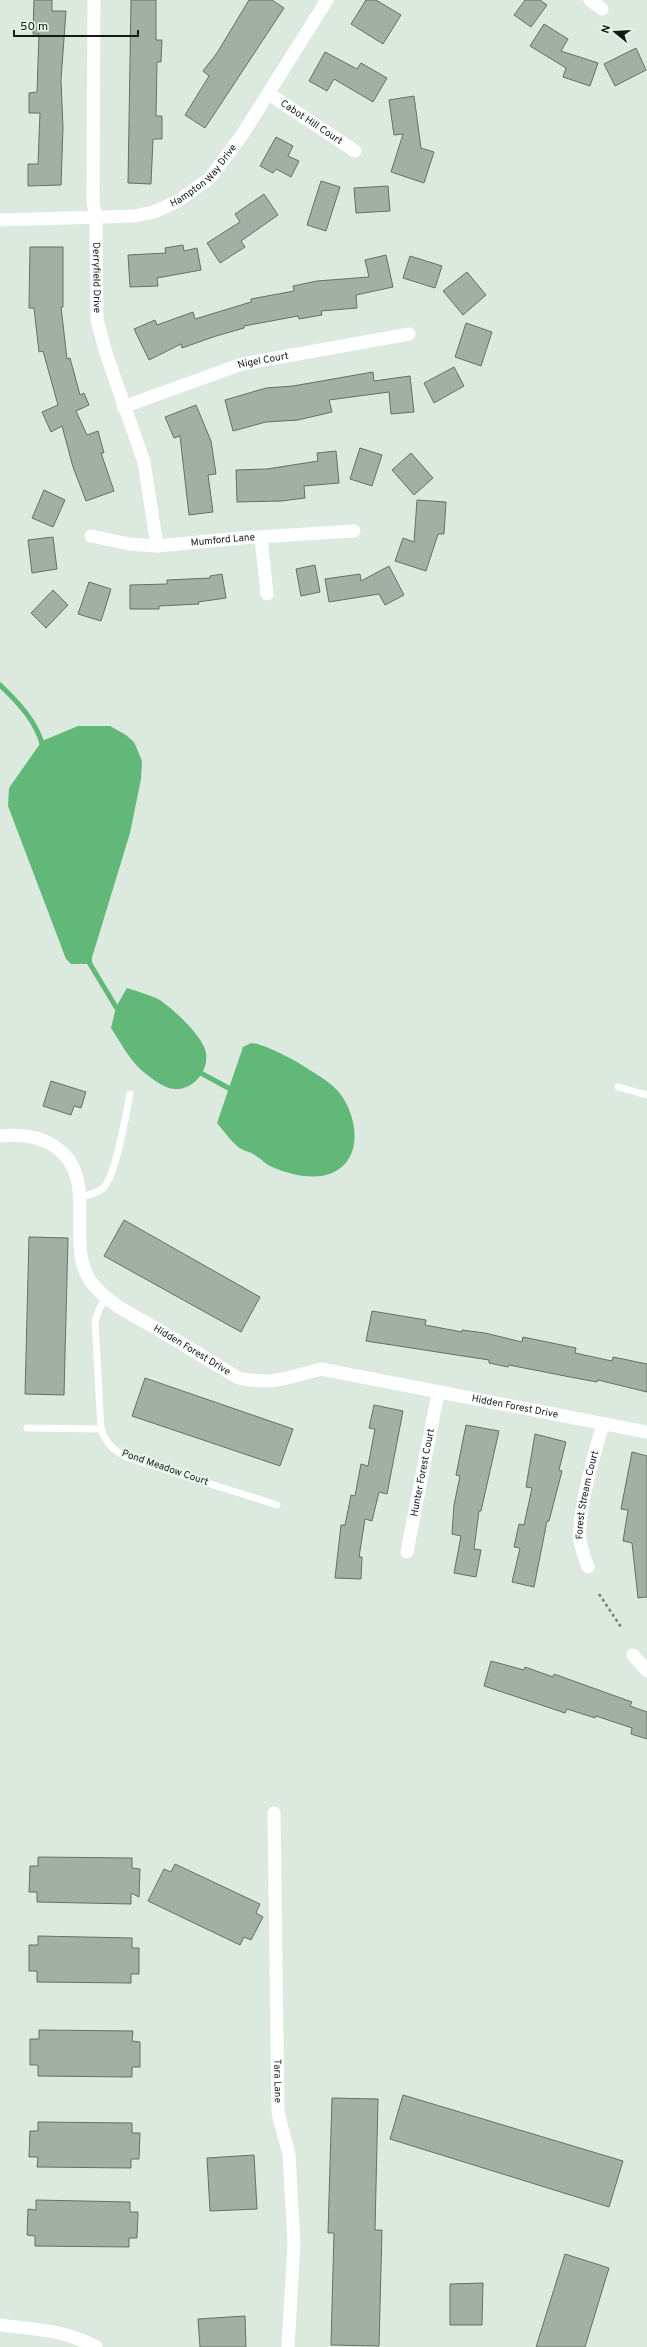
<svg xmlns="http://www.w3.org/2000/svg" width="647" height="2347" font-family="Overpass,sans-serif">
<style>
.water{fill:#61b878}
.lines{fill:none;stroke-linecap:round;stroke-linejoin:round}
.stream{stroke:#61b878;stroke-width:5}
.building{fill:#a2afa5;stroke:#657067}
.path{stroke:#7a837b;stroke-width:2.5;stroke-dasharray:3 3;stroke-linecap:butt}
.service{stroke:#fff;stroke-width:7}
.minor{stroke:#fff;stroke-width:13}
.labels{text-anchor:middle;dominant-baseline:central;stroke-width:3.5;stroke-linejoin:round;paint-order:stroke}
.street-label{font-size:10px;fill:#141915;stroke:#e9f6eb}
</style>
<rect width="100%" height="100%" fill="#dce9de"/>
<g class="water">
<polygon points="78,726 110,726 126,735 134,742 142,761 141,779 130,833 90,964 71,964 66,959 8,806 9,788 42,741"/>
<path d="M127 988C136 991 147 994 156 998 170 1005 204 1037 206 1053 209 1071 193 1090 175 1089 164 1089 147 1075 139 1068 128 1057 119 1040 111 1028L116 1007Z"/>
<path d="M251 1043C262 1043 295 1060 305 1067 317 1075 333 1083 341 1095 358 1118 363 1160 332 1173 314 1181 287 1174 270 1166 264 1163 259 1157 253 1154 248 1151 241 1150 237 1146 229 1139 223 1130 217 1123L243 1047Z"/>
</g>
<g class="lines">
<g class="stream">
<path d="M0 685C18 702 37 722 43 747"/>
<polyline points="89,958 90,964 116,1007 120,1011"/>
<polyline points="197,1071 234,1091"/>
</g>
</g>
<g class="building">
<polygon points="34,0 52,0 52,11 66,11 61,80 63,128 61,185 28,186 28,164 38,164 40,113 29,113 29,93 37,92 39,34 33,34"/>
<polygon points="131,0 156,0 156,40 162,40 161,62 157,62 156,116 162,116 162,139 153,139 151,184 128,183"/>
<polygon points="249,0 272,0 284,8 205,128 185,115 209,76 203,71 217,53"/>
<polygon points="366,0 376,0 401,15 383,44 351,24"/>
<polygon points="525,0 540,0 547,5 531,27 514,15"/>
<polygon points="544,24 568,39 561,51 598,63 590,86 563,77 566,68 530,46"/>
<polygon points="636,48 646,70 615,86 604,64"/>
<polygon points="325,52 357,69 361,63 387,78 373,102 334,79 327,91 309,81"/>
<polygon points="414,96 421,148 434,152 424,183 391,172 403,134 394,135 389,100"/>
<polygon points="276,137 293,146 288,156 299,161 291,177 276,169 273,173 260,166"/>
<polygon points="321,181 340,187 326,231 307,225"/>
<polygon points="388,186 390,211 356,213 354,188"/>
<polygon points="264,194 278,215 241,241 245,247 220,263 207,243 240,222 235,214"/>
<polygon points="183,245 184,251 197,248 201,270 157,278 158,286 130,287 128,255 166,253 165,248"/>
<polygon points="30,247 63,247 63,307 61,307 67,359 70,358 80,395 84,393 89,405 76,411 87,435 98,431 104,453 101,453 114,491 86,501 73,467 62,426 51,432 42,412 58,405 43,351 39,352 34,308 29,308"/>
<polygon points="386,255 393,287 356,295 357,308 321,311 322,315 299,319 298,316 244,326 244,328 216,336 182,348 181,344 149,360 134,329 155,320 157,325 193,312 195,319 251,302 251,299 294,291 293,286 317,281 369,277 365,260"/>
<polygon points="410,256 442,266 435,288 403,278"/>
<polygon points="467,272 486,295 463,315 443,291"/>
<polygon points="466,323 492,332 481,366 455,357"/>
<polygon points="454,367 464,386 434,403 424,383"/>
<polygon points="373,372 374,381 410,376 414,412 391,414 389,392 329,400 332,412 298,420 266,422 233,431 225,400 266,388 293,386"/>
<polygon points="196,405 211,441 216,474 208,475 213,512 189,515 180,436 174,438 165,417"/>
<polygon points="360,448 382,455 372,486 350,479"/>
<polygon points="336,451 339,483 304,486 305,498 282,501 237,502 236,470 267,469 318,461 317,453"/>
<polygon points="411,453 433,478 414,495 392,470"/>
<polygon points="44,490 65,500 53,527 32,518"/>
<polygon points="417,500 446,502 444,534 438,534 426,571 395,561 403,538 414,542"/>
<polygon points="53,537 57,569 32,573 28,540"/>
<polygon points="315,565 320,592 301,596 296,569"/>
<polygon points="389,566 404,595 385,605 379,594 329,602 325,579 360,574 361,581"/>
<polygon points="222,574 226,598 198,602 199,604 159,606 159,609 130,609 130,585 167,584 167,580 210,578 210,576"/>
<polygon points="89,582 111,589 101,621 78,614"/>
<polygon points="53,590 68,605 46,628 31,613"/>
<polygon points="51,1081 86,1092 81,1108 74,1106 71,1115 43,1106"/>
<polygon points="124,1220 260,1297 241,1332 104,1256"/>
<polygon points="29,1237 68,1238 64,1395 25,1394"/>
<polygon points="372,1311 426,1320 425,1325 462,1332 462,1330 485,1333 522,1342 523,1337 576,1348 575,1353 612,1361 613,1357 647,1364 647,1392 598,1380 597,1382 570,1377 509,1365 508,1367 489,1363 489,1360 366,1341"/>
<polygon points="145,1378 293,1429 280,1466 132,1416"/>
<polygon points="374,1405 403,1411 387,1494 379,1492 372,1521 365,1519 359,1557 362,1557 361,1579 335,1578 341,1525 345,1525 351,1495 355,1496 361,1464 368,1466 375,1429 369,1428"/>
<polygon points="466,1425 499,1431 481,1511 479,1511 474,1549 481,1550 476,1577 454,1573 461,1536 452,1534 454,1505 460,1476 456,1475"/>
<polygon points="535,1434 566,1442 559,1470 562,1471 549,1521 547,1521 534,1587 512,1582 520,1548 514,1547 519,1524 524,1525 532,1488 526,1487"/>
<polygon points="632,1452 647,1456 647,1597 638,1598 632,1543 623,1541 628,1510 621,1509"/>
<polygon points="491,1661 524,1670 525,1667 553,1677 554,1674 632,1702 630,1706 647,1712 647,1739 631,1734 632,1728 596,1716 595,1718 567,1709 565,1713 484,1686"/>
<polygon points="38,1857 132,1858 132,1868 140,1869 139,1897 131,1893 131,1904 37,1902 37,1892 29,1892 30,1866 38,1866"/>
<polygon points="175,1864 260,1904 256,1913 263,1917 251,1940 244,1937 240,1945 148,1901 164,1869 171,1872"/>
<polygon points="38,1936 132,1938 132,1948 139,1948 139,1974 131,1974 131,1983 37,1982 37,1971 29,1971 29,1945 38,1945"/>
<polygon points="39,2030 133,2031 132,2041 140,2042 140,2067 132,2067 132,2077 38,2076 38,2065 30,2065 30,2039 39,2039"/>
<polygon points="403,2095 623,2161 609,2207 390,2139"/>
<polygon points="332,2098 378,2099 375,2230 382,2230 379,2346 331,2345 334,2233 328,2233"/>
<polygon points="38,2122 132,2123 132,2133 140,2133 139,2159 131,2159 131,2168 37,2167 38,2157 29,2157 30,2131 38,2131"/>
<polygon points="254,2155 257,2209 210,2211 207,2158"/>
<polygon points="36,2200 130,2202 130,2212 138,2212 137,2238 129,2238 129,2247 35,2246 35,2236 27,2235 28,2209 36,2210"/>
<polygon points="565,2254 609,2268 585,2347 536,2347"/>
<polygon points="483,2283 482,2325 450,2325 450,2284"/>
<polygon points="245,2316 246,2347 200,2347 198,2319"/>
</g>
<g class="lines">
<polyline class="path" points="599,1594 621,1627"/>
<g class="service">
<polyline points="618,1087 647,1095"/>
<path d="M80 1197C88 1195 96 1194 103 1188 116 1177 126 1113 130 1094"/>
<path d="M107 1298 100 1307 95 1321 101 1429C106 1443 112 1449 126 1457L277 1505"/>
<polyline points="27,1428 101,1429"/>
</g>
<g class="minor">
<path id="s1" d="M94 0 93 203 96 218 97 320 106 353 144 462 157 546"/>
<polyline points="590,0 602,9"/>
<path id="s2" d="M269 94 355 151"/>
<path id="s3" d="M0 220 134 216 154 212 178 201 210 178 242 135 327 0"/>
<path id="s4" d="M123 407 242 364 409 334"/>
<path id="s5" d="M91 536 129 544 157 546 241 538 354 531"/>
<polyline points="261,537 267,594"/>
<path id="s6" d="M0 1136C20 1134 42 1136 58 1149 102 1182 59 1252 97 1289 112 1305 133 1315 152 1326 181 1343 209 1360 238 1378 272 1385 288 1378 321 1369L647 1432"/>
<path id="s7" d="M407 1552 438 1393"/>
<path id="s8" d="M588 1567C585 1559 582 1550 580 1541 577 1514 595 1451 603 1424"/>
<polyline points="633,1655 647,1671"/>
<path id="s9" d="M274 1813 278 2113 289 2154 294 2244 288 2347"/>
<path d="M0 2325C34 2329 66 2330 96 2347"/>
</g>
</g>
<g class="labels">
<g class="street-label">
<text stroke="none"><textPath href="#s2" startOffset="51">Cabot Hill Court</textPath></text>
<text stroke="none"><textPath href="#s3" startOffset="217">Hampton Way Drive</textPath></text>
<text stroke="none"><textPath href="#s1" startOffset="278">Derryfield Drive</textPath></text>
<text stroke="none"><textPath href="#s4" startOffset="148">Nigel Court</textPath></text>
<text stroke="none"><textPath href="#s5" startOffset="133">Mumford Lane</textPath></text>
<text stroke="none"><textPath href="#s6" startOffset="325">Hidden Forest Drive</textPath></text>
<text stroke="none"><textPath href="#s6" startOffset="661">Hidden Forest Drive</textPath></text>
<text transform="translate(165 1468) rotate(19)">Pond Meadow Court</text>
<text stroke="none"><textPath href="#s7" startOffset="81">Hunter Forest Court</textPath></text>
<text stroke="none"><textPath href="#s8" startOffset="74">Forest Stream Court</textPath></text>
<text stroke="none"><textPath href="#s9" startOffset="268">Tara Lane</textPath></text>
</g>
</g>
<g transform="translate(615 32) rotate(288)" stroke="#e9f6eb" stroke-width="3" paint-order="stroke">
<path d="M0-3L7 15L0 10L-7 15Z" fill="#141915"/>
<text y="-6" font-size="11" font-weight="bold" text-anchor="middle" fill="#141915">N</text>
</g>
<path d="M14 30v6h124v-6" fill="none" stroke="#141915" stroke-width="2"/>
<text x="20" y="30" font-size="12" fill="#141915" stroke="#e9f6eb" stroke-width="3" paint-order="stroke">50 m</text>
</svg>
